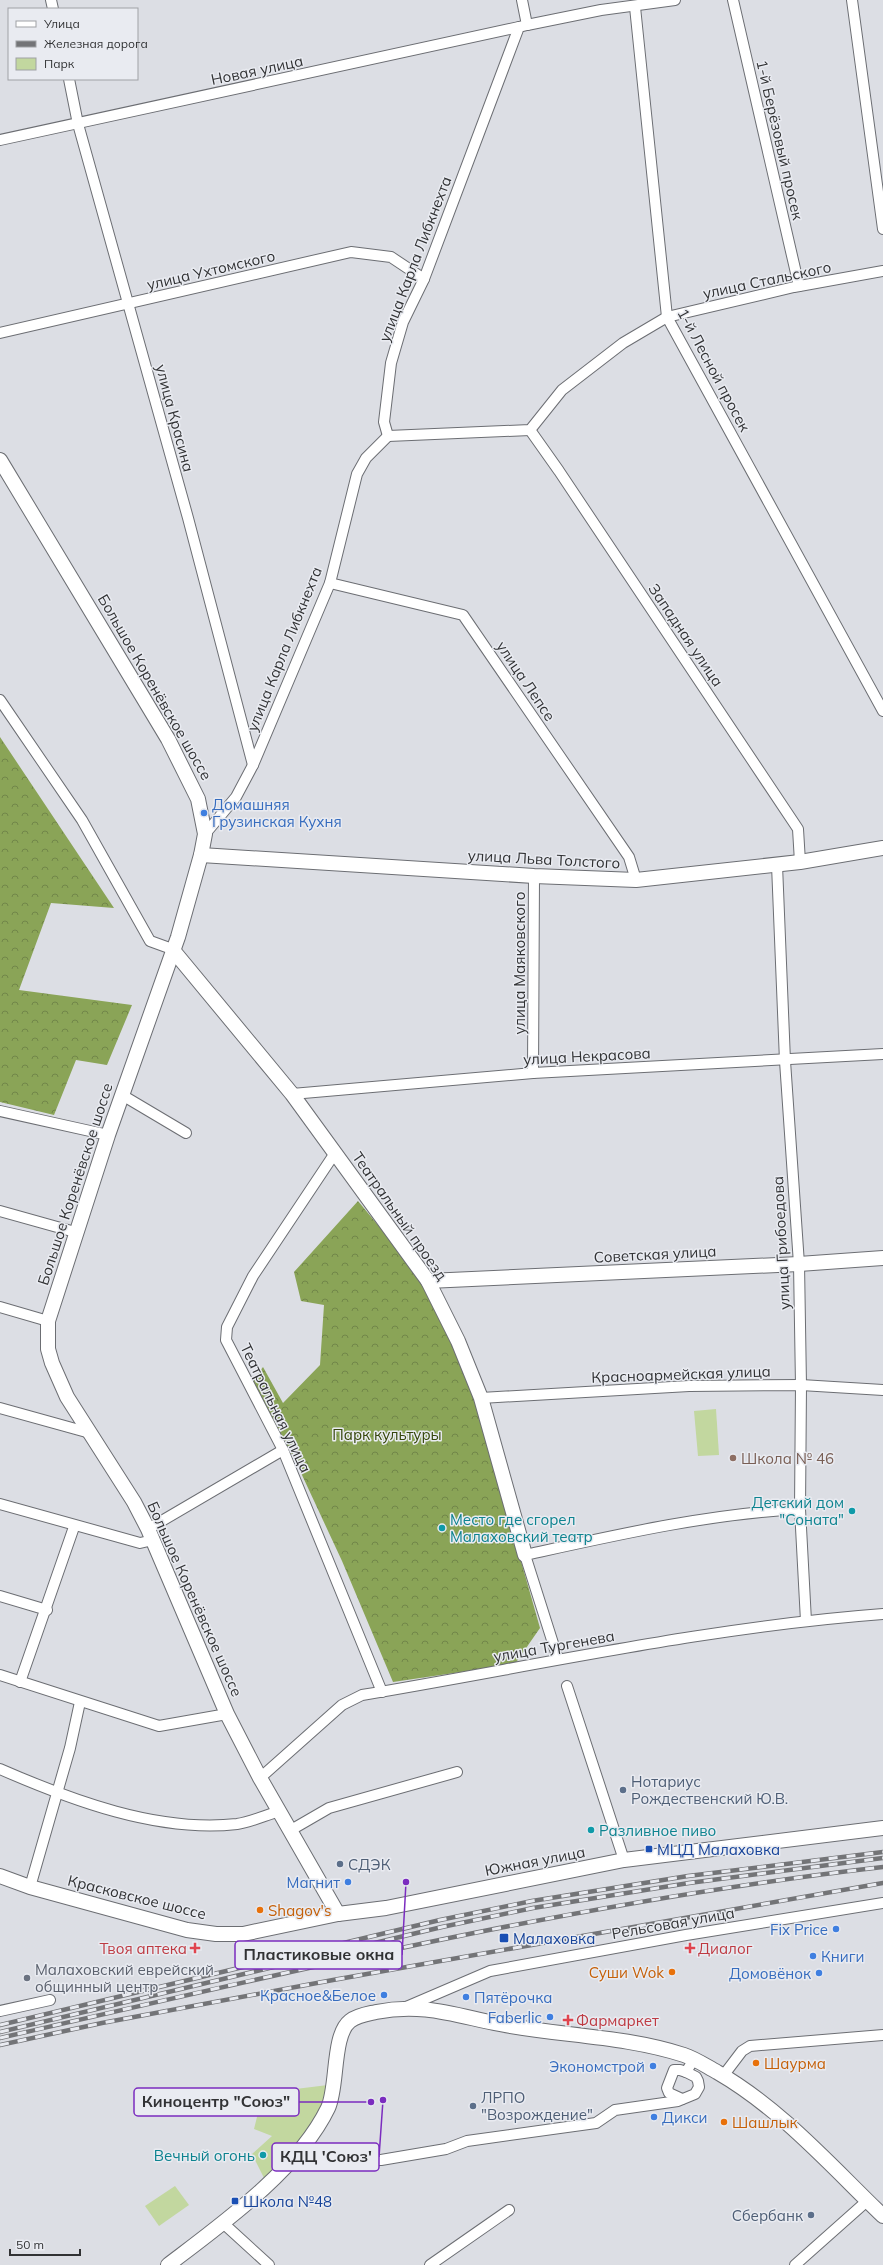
<svg xmlns="http://www.w3.org/2000/svg" width="883" height="2265" font-family="Mulish,sans-serif">
<style>
.green{fill:#c2d79f}
.forest{fill:url(#forest-crowns)}
.lines{fill:none;stroke-linecap:round;stroke-linejoin:round}
.street-casing{stroke:#6c6e73;stroke-width:12}
.secondary-casing{stroke:#6c6e73;stroke-width:16}
.street{stroke:#fff;stroke-width:10}
.secondary{stroke:#fff;stroke-width:14}
.rail-casing{stroke:#737477;stroke-width:4.5}
.rail{stroke:#e9ebf1;stroke-width:3;stroke-dasharray:9;stroke-linecap:butt}
.shop-dot{fill:#3f7fe0;stroke:#e9ebf1;stroke-width:1.5}
.education-dot{fill:#8d6e63;stroke:#e9ebf1;stroke-width:1.5}
.culture-dot{fill:#0f9aa8;stroke:#e9ebf1;stroke-width:1.5}
.service-dot{fill:#5c6f8a;stroke:#e9ebf1;stroke-width:1.5}
.transit-dot{fill:#1a4fb4;stroke:#e9ebf1;stroke-width:1.5}
.food-dot{fill:#e8710a;stroke:#e9ebf1;stroke-width:1.5}
.health-dot{fill:#e0444e;stroke:#e9ebf1;stroke-width:1.5}
.worship-dot{fill:#6b7280;stroke:#e9ebf1;stroke-width:1.5}
.labels{text-anchor:middle;dominant-baseline:central;stroke-width:3;stroke-linejoin:round;paint-order:stroke}
.street-label{font-size:15px;fill:#313234;stroke:#e9ebf1}
.shop-label{font-size:15px;fill:#366cbe;stroke:#e9ebf1;text-anchor:end}
.park-label{font-size:15px;fill:#36470c;stroke:#e9ebf1}
.education-label{font-size:15px;fill:#785e54;stroke:#e9ebf1;text-anchor:start}
.culture-label{font-size:15px;fill:#0d838f;stroke:#e9ebf1;text-anchor:end}
.service-label{font-size:15px;fill:#4e5e75;stroke:#e9ebf1;text-anchor:start}
.transit-label{font-size:15px;fill:#164399;stroke:#e9ebf1;text-anchor:start}
.food-label{font-size:15px;fill:#c56008;stroke:#e9ebf1;text-anchor:start}
.health-label{font-size:15px;fill:#be3a42;stroke:#e9ebf1;text-anchor:start}
.worship-label{font-size:15px;fill:#5b616d;stroke:#e9ebf1;text-anchor:start}
.leader{fill:none;stroke:#7b2cbf;stroke-width:1.5}
.callout-dot{fill:#7b2cbf;stroke:#e9ebf1;stroke-width:1.5}
.callout{fill:#e9ebf1;stroke:#7b2cbf;stroke-width:1.5}
.callout-label{font-size:16px;text-anchor:middle;font-weight:bold;fill:#313234}
</style>
<defs>
<pattern id="forest-crowns" width="20" height="18" patternUnits="userSpaceOnUse"><rect width="20" height="18" fill="#8aa457"/><path d="M2 6a3 3 0 1 1 6 0M12 15a3 3 0 1 1 6 0" fill="none" stroke="#718649"/></pattern>
</defs>
<rect width="100%" height="100%" fill="#dcdee4"/>
<g class="green">
<polygon points="716,1409 719,1455 698,1456 694,1411"/>
<polygon points="328,2085 320,2111 291,2156 265,2180 252,2154 272,2136 254,2129 263,2093"/>
<polygon points="175,2186 189,2205 159,2226 145,2206"/>
</g>
<g class="forest">
<polygon points="0,737 114,908 51,903 19,990 132,1005 107,1065 76,1060 54,1115 0,1102"/>
<polygon points="358,1201 415,1270 449,1327 477,1406 540,1628 515,1664 393,1682 342,1561 295,1460 252,1382 263,1367 283,1403 320,1365 324,1305 301,1301 294,1272"/>
</g>
<g class="lines">
<defs>
<g id="street">
<polyline points="51,0 53,9"/>
<polyline points="733,0 799,286"/>
<polyline points="852,0 883,229"/>
<polyline points="635,7 667,317 883,711"/>
<polyline points="527,25 601,10 675,0"/>
<polyline points="69,79 78,124 188,518 253,765"/>
<polyline points="0,140 519,27"/>
<polyline points="0,333 351,252 391,257 424,279"/>
<polyline points="530,430 559,471 798,829 800,862"/>
<polyline points="388,436 530,430 562,390 623,343 667,317 794,287 883,271"/>
<polyline points="388,436 384,422 391,363 403,322 424,279 519,27 527,25 522,0"/>
<polyline points="330,583 463,615 629,857 636,880"/>
<polyline points="0,700 82,820 150,941 172,949"/>
<polyline points="205,834 236,797 253,765 330,583 357,474 366,458 388,436"/>
<polyline points="777,865 785,1061 799,1264 801,1385 800,1509 806,1621"/>
<polyline points="533,1073 534,876"/>
<polyline points="292,1094 533,1073 883,1054"/>
<polyline points="122,1095 186,1133"/>
<polyline points="0,1111 108,1135"/>
<polyline points="335,1153 253,1276 227,1327 226,1340 283,1450 382,1692"/>
<polyline points="0,1211 75,1232"/>
<polyline points="0,1307 48,1321"/>
<polyline points="481,1398 689,1386 801,1385 883,1390"/>
<polyline points="0,1408 90,1433"/>
<polyline points="0,1504 140,1543 153,1540"/>
<polyline points="148,1529 283,1450"/>
<polyline points="0,1596 47,1610"/>
<path d="M558 1659 525 1555C616 1535 707 1514 800 1509"/>
<polyline points="0,1675 159,1726 227,1714"/>
<polyline points="20,1682 74,1527"/>
<polyline points="567,1686 624,1860"/>
<path d="M0 1769C71 1800 158 1833 237 1824 251 1822 266 1815 280 1811"/>
<path d="M260 1778 342 1705 362 1695C535 1666 708 1627 883 1614"/>
<polyline points="291,1830 329,1808 457,1772"/>
<polyline points="30,1887 70,1748 80,1702"/>
<polyline points="406,2007 490,1971 686,1935 883,1903"/>
<polyline points="0,2011 50,2000"/>
<polyline points="723,2076 742,2051 750,2046 883,2035"/>
<polyline points="682,2099 669,2093 667,2088 674,2070 680,2070 686,2072"/>
<polyline points="294,2160 381,2160 446,2149 467,2141 596,2123 615,2110 678,2101 695,2094 699,2087 698,2081 696,2077 686,2072 694,2059"/>
<polyline points="223,2223 269,2265"/>
<polyline points="430,2265 509,2210"/>
<polyline points="795,2265 867,2201"/>
</g>
<g id="secondary">
<polyline points="0,460 168,739 198,799 205,834 201,855 178,937 108,1135 48,1321 48,1349 52,1363 67,1397 134,1502 148,1529 227,1714 260,1778 338,1914"/>
<polyline points="201,855 534,876 636,880 800,862 883,848"/>
<polyline points="172,949 292,1094 428,1281 458,1341 481,1398 525,1555"/>
<polyline points="428,1281 799,1264 883,1258"/>
<polyline points="0,1876 30,1887 187,1930 216,1934 243,1934 338,1914 386,1908 624,1860 883,1828"/>
<path d="M168 2265C222 2224 298 2170 328 2108 338 2087 332 2035 350 2021 358 2015 367 2014 376 2012 420 2003 451 2014 494 2023 557 2036 622 2035 684 2055 696 2059 706 2066 717 2072 781 2109 830 2165 883 2216"/>
</g>
</defs>
<use href="#street" class="street-casing"/>
<use href="#secondary" class="secondary-casing"/>
<use href="#street" class="street"/>
<use href="#secondary" class="secondary"/>
<defs>
<g id="rail">
<polyline points="0,2025 440,1920 532,1901 688,1876 883,1852"/>
<polyline points="0,2032 442,1927 533,1908 689,1883 883,1858"/>
<path d="M0 2038C292 1971 584 1901 883 1867"/>
<polyline points="0,2045 102,2023 333,1980 883,1883"/>
</g>
</defs>
<use href="#rail" class="rail-casing"/>
<use href="#rail" class="rail"/>
</g>
<g class="shop-dot">
<circle cx="204" cy="813" r="4"/>
<circle cx="348" cy="1882" r="4"/>
<circle cx="836" cy="1929" r="4"/>
<circle cx="813" cy="1956" r="4"/>
<circle cx="819" cy="1973" r="4"/>
<circle cx="384" cy="1995" r="4"/>
<circle cx="466" cy="1997" r="4"/>
<circle cx="550" cy="2017" r="4"/>
<circle cx="653" cy="2066" r="4"/>
<circle cx="654" cy="2117" r="4"/>
</g>
<circle class="education-dot" cx="733" cy="1458" r="4"/>
<g class="culture-dot">
<circle cx="852" cy="1511" r="4"/>
<circle cx="442" cy="1528" r="4"/>
<circle cx="591" cy="1830" r="4"/>
<circle cx="263" cy="2155" r="4"/>
</g>
<g class="service-dot">
<circle cx="623" cy="1790" r="4"/>
<circle cx="340" cy="1864" r="4"/>
<circle cx="473" cy="2106" r="4"/>
<circle cx="811" cy="2215" r="4"/>
</g>
<g class="transit-dot">
<rect x="645" y="1845" width="8" height="8" rx="2"/>
<rect x="499" y="1933" width="10" height="10" rx="2"/>
<rect x="231" y="2197" width="8" height="8" rx="2"/>
</g>
<g class="food-dot">
<circle cx="260" cy="1910" r="4"/>
<circle cx="672" cy="1972" r="4"/>
<circle cx="756" cy="2063" r="4"/>
<circle cx="724" cy="2122" r="4"/>
</g>
<g class="health-dot">
<path d="M193 1942h4v4h4v4h-4v4h-4v-4h-4v-4h4z"/>
<path d="M688 1942h4v4h4v4h-4v4h-4v-4h-4v-4h4z"/>
<path d="M566 2014h4v4h4v4h-4v4h-4v-4h-4v-4h4z"/>
</g>
<circle class="worship-dot" cx="27" cy="1978" r="4"/>
<g class="labels">
<g class="street-label">
<text transform="translate(257 70) rotate(-12)">Новая улица</text>
<text transform="translate(780 140) rotate(77)">1-й Берёзовый просек</text>
<text transform="translate(415 259) rotate(-69)">улица Карла Либкнехта</text>
<text transform="translate(211 270) rotate(-13)">улица Ухтомского</text>
<text transform="translate(767 280) rotate(-12)">улица Стальского</text>
<text transform="translate(714 370) rotate(62)">1-й Лесной просек</text>
<text transform="translate(175 418) rotate(75)">улица Красина</text>
<text transform="translate(686 635) rotate(56)">Западная улица</text>
<text transform="translate(284 649) rotate(-68)">улица Карла Либкнехта</text>
<text transform="translate(526 681) rotate(56)">улица Лепсе</text>
<text transform="translate(155 687) rotate(60)">Большое Коренёвское шоссе</text>
<text transform="translate(544 859) rotate(3)">улица Льва Толстого</text>
<text transform="translate(519 963) rotate(-90)">улица Маяковского</text>
<text transform="translate(587 1056) rotate(-3)">улица Некрасова</text>
<text transform="translate(75 1184) rotate(-72)">Большое Коренёвское шоссе</text>
<text transform="translate(400 1216) rotate(55)">Театральный проезд</text>
<text transform="translate(781 1243) rotate(-93)">улица Грибоедова</text>
<text transform="translate(655 1254) rotate(-3)">Советская улица</text>
<text transform="translate(681 1374) rotate(-2)">Красноармейская улица</text>
<text transform="translate(276 1408) rotate(64)">Театральная улица</text>
<text transform="translate(195 1599) rotate(66)">Большое Коренёвское шоссе</text>
<text transform="translate(554 1646) rotate(-10)">улица Тургенева</text>
<text transform="translate(535 1861) rotate(-11)">Южная улица</text>
<text transform="translate(137 1897) rotate(14)">Красковское шоссе</text>
<text transform="translate(673 1923) rotate(-10)">Рельсовая улица</text>
</g>
<g class="shop-label">
<text x="212" y="804" text-anchor="start">Домашняя<tspan x="212" dy="17">Грузинская Кухня</tspan></text>
<text x="340" y="1882">Магнит</text>
<text x="828" y="1929">Fix Price</text>
<text x="821" y="1956" text-anchor="start">Книги</text>
<text x="811" y="1973">Домовёнок</text>
<text x="376" y="1995">Красное&amp;Белое</text>
<text x="474" y="1997" text-anchor="start">Пятёрочка</text>
<text x="542" y="2017">Faberlic</text>
<text x="645" y="2066">Экономстрой</text>
<text x="662" y="2117" text-anchor="start">Дикси</text>
</g>
<g class="park-label">
<text x="387" y="1434">Парк культуры</text>
</g>
<g class="education-label">
<text x="741" y="1458">Школа № 46</text>
</g>
<g class="culture-label">
<text x="844" y="1502">Детский дом<tspan x="844" dy="17">"Соната"</tspan></text>
<text x="450" y="1519" text-anchor="start">Место где сгорел<tspan x="450" dy="17">Малаховский театр</tspan></text>
<text x="599" y="1830" text-anchor="start">Разливное пиво</text>
<text x="255" y="2155">Вечный огонь</text>
</g>
<g class="service-label">
<text x="631" y="1781">Нотариус<tspan x="631" dy="17">Рождественский Ю.В.</tspan></text>
<text x="348" y="1864">СДЭК</text>
<text x="481" y="2097">ЛРПО<tspan x="481" dy="17">"Возрождение"</tspan></text>
<text x="803" y="2215" text-anchor="end">Сбербанк</text>
</g>
<g class="transit-label">
<text x="657" y="1849">МЦД Малаховка</text>
<text x="513" y="1938">Малаховка</text>
<text x="243" y="2201">Школа №48</text>
</g>
<g class="food-label">
<text x="268" y="1910">Shagov's</text>
<text x="664" y="1972" text-anchor="end">Суши Wok</text>
<text x="764" y="2063">Шаурма</text>
<text x="732" y="2122">Шашлык</text>
</g>
<g class="health-label">
<text x="187" y="1948" text-anchor="end">Твоя аптека</text>
<text x="698" y="1948">Диалог</text>
<text x="576" y="2020">Фармаркет</text>
</g>
<g class="worship-label">
<text x="35" y="1969">Малаховский еврейский<tspan x="35" dy="17">общинный центр</tspan></text>
</g>
</g>
<path class="leader" d="M406 1882L402 1955M371 2102L299 2102M383 2100L379 2157"/>
<g class="callout-dot">
<circle cx="406" cy="1882" r="4"/>
<circle cx="371" cy="2102" r="4"/>
<circle cx="383" cy="2100" r="4"/>
</g>
<g class="callout">
<rect x="235" y="1941" width="167" height="28" rx="4"/>
<rect x="134" y="2088" width="165" height="28" rx="4"/>
<rect x="272" y="2143" width="107" height="28" rx="4"/>
</g>
<g class="callout-label">
<text x="319" y="1960">Пластиковые окна</text>
<text x="216" y="2107">Киноцентр "Союз"</text>
<text x="326" y="2162">КДЦ 'Союз'</text>
</g>
<rect x="8" y="8" width="130" height="72" fill="#e9ebf1" stroke="#9fa1a5"/>
<rect x="16" y="21" width="20" height="6" fill="#ffffff" stroke="#9fa1a5"/>
<text x="44" y="28" font-size="12" fill="#313234">Улица</text>
<rect x="16" y="41" width="20" height="6" fill="#737477" stroke="#9fa1a5"/>
<text x="44" y="48" font-size="12" fill="#313234">Железная дорога</text>
<rect x="16" y="58" width="20" height="12" fill="#c2d79f" stroke="#9fa1a5"/>
<text x="44" y="68" font-size="12" fill="#313234">Парк</text>
<path d="M10 2249v6h70v-6" fill="none" stroke="#313234" stroke-width="2"/>
<text x="16" y="2249" font-size="12" fill="#313234" stroke="#e9ebf1" stroke-width="3" paint-order="stroke">50 m</text>
</svg>
